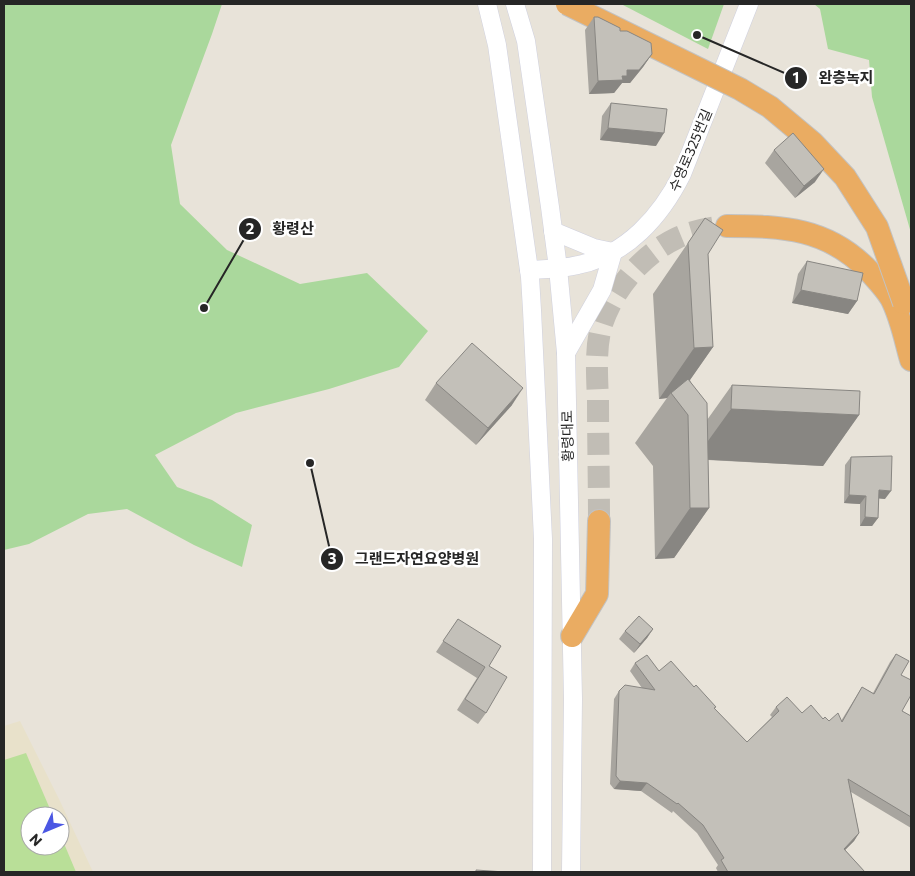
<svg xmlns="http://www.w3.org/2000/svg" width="915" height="876" font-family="Commissioner,'Noto Sans KR',sans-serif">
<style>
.education{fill:#e8e1ca;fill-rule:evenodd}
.green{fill:#aad89c}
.pitch{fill:#b9df98}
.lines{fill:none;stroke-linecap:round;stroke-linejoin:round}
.highway-tunnel{stroke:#c1bdb5;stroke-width:22;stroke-dasharray:22 11;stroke-linecap:butt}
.secondary-casing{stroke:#cfd0de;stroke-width:19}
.highway-casing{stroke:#c2c2c2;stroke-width:24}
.secondary{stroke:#fff;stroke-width:18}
.highway{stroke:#eaac62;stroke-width:22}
.highway-bridge-casing{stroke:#c2c2c2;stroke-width:24;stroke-linecap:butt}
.highway-bridge{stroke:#eaac62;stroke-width:22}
.wall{fill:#a8a59f}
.shaded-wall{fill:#888682}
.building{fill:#c3c0b9;stroke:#888682}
.labels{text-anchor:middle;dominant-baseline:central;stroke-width:5;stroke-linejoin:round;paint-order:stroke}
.street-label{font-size:14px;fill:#262626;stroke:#fff}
.leader{fill:none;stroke:#262626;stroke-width:2}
.callout-dot{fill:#262626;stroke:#fff;stroke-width:2}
.mark-label{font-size:15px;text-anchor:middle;font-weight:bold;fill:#fff}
.callout-label{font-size:15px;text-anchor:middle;font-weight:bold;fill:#262626;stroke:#fff;stroke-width:5;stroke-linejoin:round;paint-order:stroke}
</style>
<rect width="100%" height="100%" fill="#e8e3d9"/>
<path class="education" d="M20 721 59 799 93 872H4V726ZM30 816H60V846H30Z"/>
<g class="green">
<polygon points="4,4 222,4 212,34 171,145 180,204 227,250 300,284 367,273 428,331 399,367 329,389 236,413 155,455 177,487 212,500 252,525 242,567 194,545 127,509 88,514 29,544 4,550"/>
<polygon points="621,4 724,4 708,49"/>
<polygon points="814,4 911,4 911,233 872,97 869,60 828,49 820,9"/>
</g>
<polygon class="pitch" points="26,753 53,816 30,816 30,846 60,846 60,834 76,872 4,872 4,760"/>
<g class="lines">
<path class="highway-tunnel" d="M599 521C599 480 598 440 598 400 597 376 595 346 602 324 614 288 643 254 677 238 692 231 709 228 725 226"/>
<defs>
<g id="secondary">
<polyline points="487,4 497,45 530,277 532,310 543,539 542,872"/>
<polyline points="515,4 526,41 550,207 558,268 566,353 573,699 571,872"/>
<polyline points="553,231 594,248 613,252 602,290 566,353"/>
<path d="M529 270C545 269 562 269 578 265 627 255 661 216 682 174L749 4"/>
</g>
<g id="highway">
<path d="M727 226C783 226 828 228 869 271 876 279 885 288 891 298 901 317 905 339 911 360"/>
<polyline points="572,636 597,594 599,521"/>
</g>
</defs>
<use href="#secondary" class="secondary-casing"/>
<use href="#highway" class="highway-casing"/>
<use href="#secondary" class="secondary"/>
<use href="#highway" class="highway"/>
<defs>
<polyline id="highway-bridge" points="567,4 740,89 770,107 813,143 845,177 877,227 904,303"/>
</defs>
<use href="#highway-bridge" class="highway-bridge-casing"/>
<use href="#highway-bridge" class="highway-bridge"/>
</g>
<g class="wall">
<polygon points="594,17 620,31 652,54 643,67 630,83 622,83 614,93 589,94 585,30"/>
<polygon points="611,103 656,146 600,140 602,116"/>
<polygon points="774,150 815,182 795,198 765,163"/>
<polygon points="705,218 708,254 713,347 690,380 707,420 732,385 859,415 823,466 708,460 709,508 674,558 655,559 653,466 635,443 667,398 659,399 653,294"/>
<polygon points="807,261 857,301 848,314 792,303 798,274"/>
<polygon points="436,383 512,405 476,445 425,400"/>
<polygon points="851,457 885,499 879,498 878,518 872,526 860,526 860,504 844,503 845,465"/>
<polygon points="458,619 489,666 486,713 478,724 457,710 477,678 436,652"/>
<polygon points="653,629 647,638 634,653 619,639 625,631"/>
<polygon points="896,654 901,675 902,711 911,716 911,828 851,792 859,833 854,841 845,850 865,872 718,872 716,868 718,865 697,833 673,811 672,813 641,791 614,789 610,784 614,699 619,691 642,688 630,671 635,663 659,671 715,709 747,742 772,717 770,715 776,707 823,719 829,721 841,721 862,687 873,693 890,662"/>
</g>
<g class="shaded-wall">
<polygon points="652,54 643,67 630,83 622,83 614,93 589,94 598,81 627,70"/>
<polygon points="608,128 664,133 656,146 600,140"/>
<polygon points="824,169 815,182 795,198 804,186"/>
<polygon points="801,290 857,301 848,314 792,303"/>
<polygon points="713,347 678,397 671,393 667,398 659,399 694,348"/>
<polygon points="523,388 512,405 476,445 488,428"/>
<polygon points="731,409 859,415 823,466 695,459"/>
<polygon points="879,490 891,491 885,499 873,498"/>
<polygon points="849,495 866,496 860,504 844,503"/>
<polygon points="690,508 709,508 674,558 655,559"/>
<polygon points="865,517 878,518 872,526 860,526"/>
<polygon points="653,629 647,638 634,653 640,644"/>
<polygon points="620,781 647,783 641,791 614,789"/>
<polygon points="859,833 854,841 838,857 844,849"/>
</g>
<g class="building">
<polygon points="594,17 598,17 620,28 620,31 627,31 651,43 652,54 639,70 627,70 627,76 622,76 623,80 598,81"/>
<polygon points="611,103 667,109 664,133 608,128"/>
<polygon points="793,133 824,169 804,186 774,150"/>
<polygon points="705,218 723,230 708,254 713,347 694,348 688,243"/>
<polygon points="807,261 863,273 857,301 801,290"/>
<polygon points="472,343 523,388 488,428 436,383"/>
<polygon points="688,379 707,403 709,508 690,508 688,415 671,393"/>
<polygon points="732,385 860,391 859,415 731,409"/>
<polygon points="892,456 891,491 879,490 878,518 865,517 866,496 849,495 851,457"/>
<polygon points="639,616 653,629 640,644 625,631"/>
<polygon points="458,619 501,646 489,666 507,677 486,713 465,699 485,667 443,641"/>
<polygon points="896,654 909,661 901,675 911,680 911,695 902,711 911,716 911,817 848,779 859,833 844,849 865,872 728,872 721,860 724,858 703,825 678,803 677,804 647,783 620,781 616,776 619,691 625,685 655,690 635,663 647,655 659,671 671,661 694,687 696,685 716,707 714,708 747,742 779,711 776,707 787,697 802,713 811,705 823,719 825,717 829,721 838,713 842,722 862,687 874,694"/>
<polygon points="476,870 505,872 476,872"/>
</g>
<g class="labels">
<g class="street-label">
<text transform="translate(690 150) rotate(-67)">수영로325번길</text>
<text transform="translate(567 436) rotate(-91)">황령대로</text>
</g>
</g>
<path class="leader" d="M697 35L796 78M204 308L250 229M310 463L332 559"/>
<g class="callout-dot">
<circle cx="697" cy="35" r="5"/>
<circle cx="204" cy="308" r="5"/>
<circle cx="310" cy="463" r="5"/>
<circle cx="796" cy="78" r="12"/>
<circle cx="250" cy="229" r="12"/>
<circle cx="332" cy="559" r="12"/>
</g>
<g class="mark-label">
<text x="796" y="83">1</text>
<text x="250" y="234">2</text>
<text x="332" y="564">3</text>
</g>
<g class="callout-label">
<text x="846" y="83">완층녹지</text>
<text x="293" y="234">황령산</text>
<text x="417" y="564">그랜드자연요양병원</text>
</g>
<rect width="915" height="876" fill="none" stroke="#262626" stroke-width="10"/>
<g transform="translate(45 831) rotate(226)"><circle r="24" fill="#ffffff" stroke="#a8a8a8"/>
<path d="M0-4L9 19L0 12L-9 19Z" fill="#4b57e3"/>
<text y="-8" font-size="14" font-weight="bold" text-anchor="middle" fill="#262626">N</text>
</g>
</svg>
